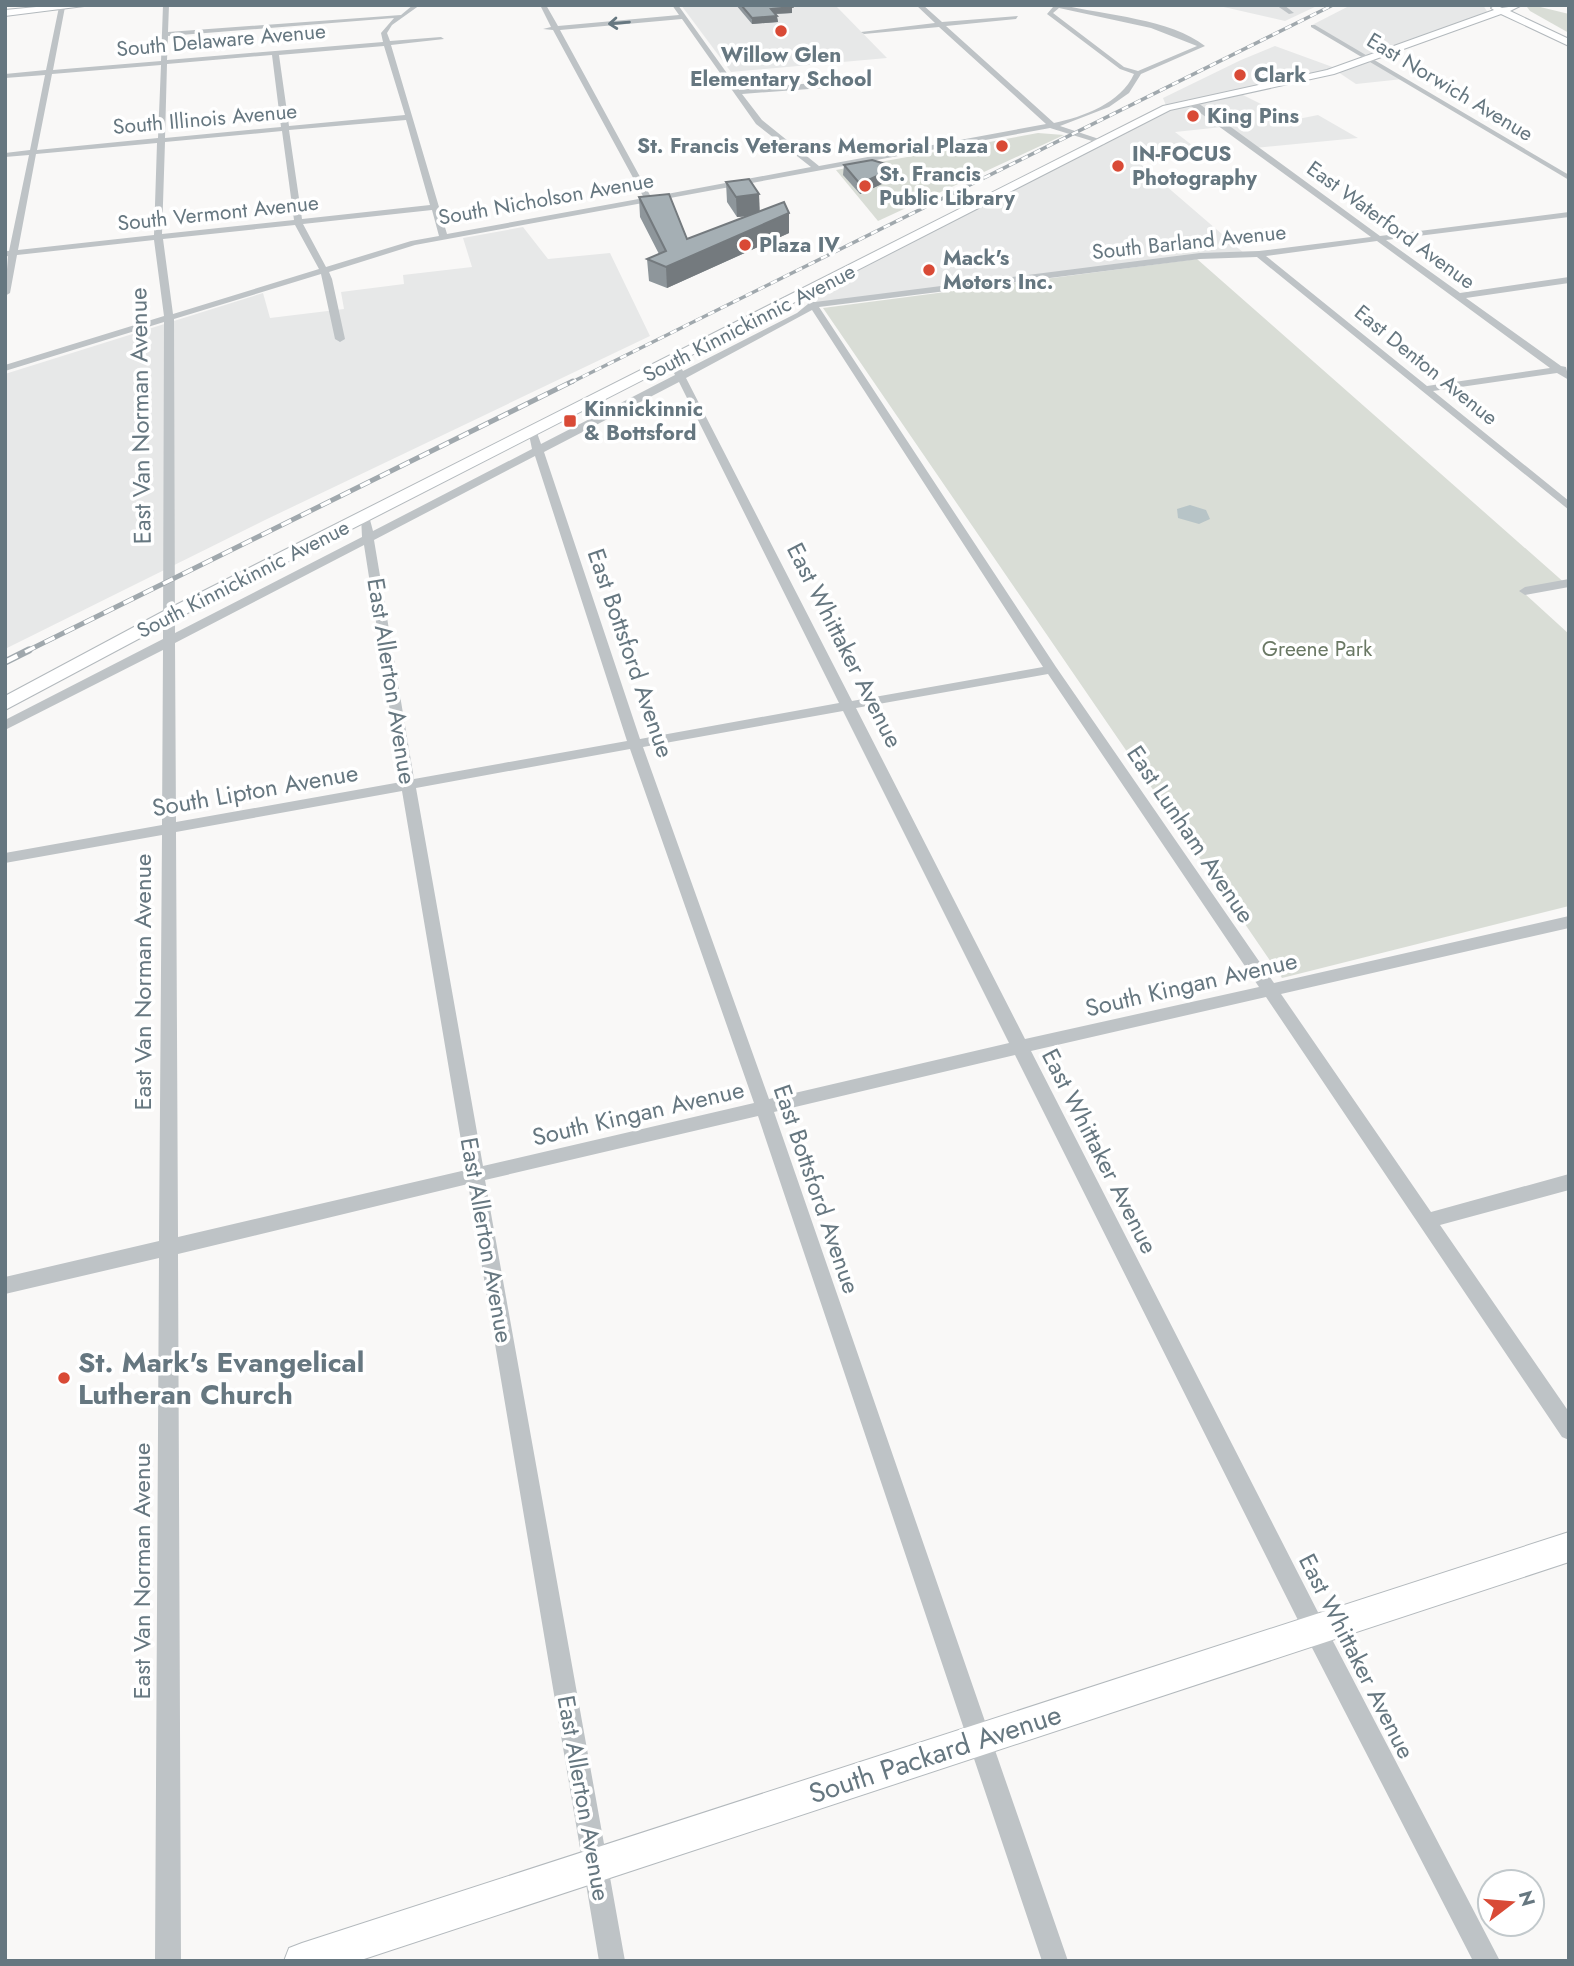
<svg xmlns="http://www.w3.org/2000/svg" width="1574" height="1966" font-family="Jost,sans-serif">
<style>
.built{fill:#e7e8e8}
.green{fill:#d9ddd6}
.water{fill:#b7c4c7}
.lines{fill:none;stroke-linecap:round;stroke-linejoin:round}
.secondary-casing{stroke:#b3b9bd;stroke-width:2}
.street{fill:#bec3c6;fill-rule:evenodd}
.secondary{fill:#fff;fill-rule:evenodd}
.rail-far2-casing{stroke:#a0a8ad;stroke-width:3.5}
.rail-far1-casing{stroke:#a0a8ad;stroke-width:5}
.rail-casing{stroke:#a0a8ad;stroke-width:7}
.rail-far2{stroke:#fff;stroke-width:2.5;stroke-dasharray:7;stroke-linecap:butt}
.rail-far1{stroke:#fff;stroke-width:3.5;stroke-dasharray:11;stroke-linecap:butt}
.rail{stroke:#fff;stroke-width:4.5;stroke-dasharray:14;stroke-linecap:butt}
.wall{fill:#8e969b}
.shaded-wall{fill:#747a7e}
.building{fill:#a5afb4;stroke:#747a7e;stroke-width:2}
.oneway{stroke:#667780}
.poi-dot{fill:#d94a36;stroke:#fff;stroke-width:2.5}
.labels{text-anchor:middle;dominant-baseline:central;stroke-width:7;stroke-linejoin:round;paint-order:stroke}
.far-street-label{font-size:21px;fill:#667780;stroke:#fff}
.far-poi-label{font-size:21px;font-weight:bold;fill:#667780;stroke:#fff;text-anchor:start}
.far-park-label{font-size:21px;fill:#6a7864;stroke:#fff}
.street-label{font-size:24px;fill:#667780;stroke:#fff}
.near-poi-label{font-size:28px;font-weight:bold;fill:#667780;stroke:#fff;text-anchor:start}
.near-street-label{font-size:28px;fill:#667780;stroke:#fff}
</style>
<rect width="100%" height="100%" fill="#f9f8f7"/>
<g class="built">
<polygon points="681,5 835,5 887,58 731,72"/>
<polygon points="1215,5 1319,5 1285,21"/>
<polygon points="1351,5 1483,5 1488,13 1370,59 1403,79 1356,84 1335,70 1239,93 1293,120 1318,115 1358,138 1255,148 1222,127 1175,132 1201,152 1136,160 1245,254 1217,255 813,305 806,294 1167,108 1163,98 1241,60 1275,46 1338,69 1368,59 1312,25"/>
<polygon points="523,227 548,259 610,253 650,336 265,520 5,649 5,374 263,293 270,318 344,309 341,292 404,284 403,275 472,267 463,238"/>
</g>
<g class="green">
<polygon points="1532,5 1569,14 1569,33 1530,11 1527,7"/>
<polygon points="1038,133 1064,135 878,221 836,170"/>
<polygon points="1197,259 1567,585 1524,593 1569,634 1569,906 1282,978 823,308"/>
</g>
<polygon class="water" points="1190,505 1206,510 1210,519 1199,524 1178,518 1177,509"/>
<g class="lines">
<defs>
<g id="secondary">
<polygon points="57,5 92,5 5,16 5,10"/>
<polygon points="1496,5 1502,8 1522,5 1510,11 1569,39 1569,46 1501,14 1334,74 1170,110 174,620 5,710 5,696 162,612 1163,106 1327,70 1494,10 1491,8"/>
<polygon points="1569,1532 1569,1562 358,1961 284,1961 289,1948 302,1943"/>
</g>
</defs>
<use href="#secondary" class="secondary-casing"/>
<g class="street">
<path d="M61 5 65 7 53 70 161 61 163 5H169L168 32 401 15 413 5H420L392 25 387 33 390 41 441 37 444 39 391 45 447 234 644 198 553 30 543 29 551 27 540 5H546L558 26 679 15 672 5H678L739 90 823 82 852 83 850 86 742 94 762 120 819 166 1046 124 939 27 864 34 861 32 935 23 916 5H923L942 22 1018 16 1016 19 946 26 1054 123C1083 117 1121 103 1134 74L1120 69 1047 14 1053 7 1049 5H1062C1105 15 1171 19 1205 46L1141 74 1129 93 1109 107 1060 126 1105 141V145L1050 128 415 245 329 272 332 279 345 339 340 342 335 339 321 274 174 319 175 633 362 537 361 516H369L373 531 532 449 528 430H536L541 444 675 375 668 361 670 359H676L683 371 797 313 808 304 806 297H812L815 302 1200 253 1259 251 1371 237 1188 104V100H1194L1380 236 1569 212V217L1386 240 1460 293 1569 277V283L1466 298 1561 366 1566 367 1569 380 1557 373 1433 391 1569 501V510L1257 257 1200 259 819 307 1056 667 1274 983 1569 916V928L1281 994 1431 1212 1569 1174V1190L1440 1225 1569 1412V1440L1562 1437 1266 997 1031 1051 1323 1622 1500 1961H1473L1307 1638 1015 1055 774 1112 1068 1961H1042L758 1116 485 1180 625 1961H599L468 1184 178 1254 181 1961H155L159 1258 5 1294V1277L159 1241 162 835 5 863V853L162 825 163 650 5 730V720L163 639 164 322 5 371V365L164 316 154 240 17 255 10 293 5 296 8 256 5 257V251H9L29 155 5 157V153L30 150 45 75 5 78V74L46 70 59 7ZM1059 8 1151 28 1197 46 1138 71 1124 67 1053 13ZM394 18 381 33 383 42 167 60 168 36ZM682 19 756 124 811 167 651 197 560 30ZM384 46 405 115 289 126 279 55ZM272 55 281 127 165 138 167 64ZM161 65 158 138 37 150 52 74ZM406 120 430 205 302 219 289 130ZM282 131 294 220 162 234 165 142ZM157 143 154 235 18 250 36 154ZM432 210 439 236 411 241 326 267 303 224ZM295 225 319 269 173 314 163 239ZM1377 241 1550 368 1427 386 1266 256ZM812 310 1043 667 852 701 686 378ZM679 382 839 703 640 739 544 452ZM535 456 627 741 414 779 374 540ZM364 545 401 782 176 822 175 643ZM1048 674 1259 987 1025 1039 856 708ZM843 711 1009 1043 769 1099 643 747ZM630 749 754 1103 483 1166 416 788ZM402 791 466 1170 178 1237 176 832Z"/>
<polygon points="1276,5 1284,5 1294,13 1289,14"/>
<polygon points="1311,25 1315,25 1569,175 1569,180 1311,27"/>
<polygon points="1569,579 1569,587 1525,595 1519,591 1525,587"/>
</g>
<use href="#secondary" class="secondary"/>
<defs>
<polyline id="rail-far2" points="570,383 1333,5"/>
<polyline id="rail-far1" points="25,652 573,381"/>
<polyline id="rail" points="5,662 29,650"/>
</defs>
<use href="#rail-far2" class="rail-far2-casing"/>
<use href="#rail-far1" class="rail-far1-casing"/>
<use href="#rail" class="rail-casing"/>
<use href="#rail-far2" class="rail-far2"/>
<use href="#rail-far1" class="rail-far1"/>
<use href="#rail" class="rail"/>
</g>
<g class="wall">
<polygon points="736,5 792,5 792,13 776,14 778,22 752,24"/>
<polygon points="844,165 895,178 860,194 843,175"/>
<polygon points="726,182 759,212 789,233 667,288 649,281 647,259 659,254 640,217 639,197 687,239 748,216 737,217 727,202"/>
</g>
<g class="shaded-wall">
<polygon points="792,5 792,13 771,14 771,9"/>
<polygon points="777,16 778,22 752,24 752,18"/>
<polygon points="896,167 895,178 860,194 860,184"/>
<polygon points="759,194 760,215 737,217 736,197"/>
<polygon points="789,213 789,233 667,288 666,267"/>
</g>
<g class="building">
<polygon points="741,5 790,5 792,7 771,9 777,16 752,18"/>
<polygon points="872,160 896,167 860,184 844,165"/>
<polygon points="749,179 759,194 736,197 726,182"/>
<polygon points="669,194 687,239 784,202 789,213 666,267 647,259 666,251 639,197"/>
</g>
<defs><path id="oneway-shaft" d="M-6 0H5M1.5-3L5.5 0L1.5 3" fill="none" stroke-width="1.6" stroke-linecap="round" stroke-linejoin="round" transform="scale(1.75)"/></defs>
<use class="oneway" href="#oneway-shaft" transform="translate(619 23) rotate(175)"/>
<g class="poi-dot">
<circle cx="781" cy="31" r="7"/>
<circle cx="1240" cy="75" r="7"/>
<circle cx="1193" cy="116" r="7"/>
<circle cx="1002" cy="146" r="7"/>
<circle cx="1118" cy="166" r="7"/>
<circle cx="865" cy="186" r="7"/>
<circle cx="745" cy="245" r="7"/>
<circle cx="929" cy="270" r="7"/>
<rect x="563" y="414" width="14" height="14" rx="3.5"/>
<circle cx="64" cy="1378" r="7"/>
</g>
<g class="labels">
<g class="far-street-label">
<text transform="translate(221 40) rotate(-5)">South Delaware Avenue</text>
<text transform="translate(1450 87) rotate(31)">East Norwich Avenue</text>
<text transform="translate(205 119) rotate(-5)">South Illinois Avenue</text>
<text transform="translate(546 199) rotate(-10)">South Nicholson Avenue</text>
<text transform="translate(218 213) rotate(-6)">South Vermont Avenue</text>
<text transform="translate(1391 225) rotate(36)">East Waterford Avenue</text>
<text transform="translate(1189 242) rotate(-6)">South Barland Avenue</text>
<text transform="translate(749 323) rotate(-27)">South Kinnickinnic Avenue</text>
<text transform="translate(1426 365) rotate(39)">East Denton Avenue</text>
<text transform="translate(243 579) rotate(-27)">South Kinnickinnic Avenue</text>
</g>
<g class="far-poi-label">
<text x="781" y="55" text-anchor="middle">Willow Glen<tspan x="781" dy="24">Elementary School</tspan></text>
<text x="1254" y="75">Clark</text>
<text x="1207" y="116">King Pins</text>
<text x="988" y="146" text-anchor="end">St. Francis Veterans Memorial Plaza</text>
<text x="1132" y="154">IN-FOCUS<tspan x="1132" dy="24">Photography</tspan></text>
<text x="879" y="174">St. Francis<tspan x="879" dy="24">Public Library</tspan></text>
<text x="759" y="245">Plaza IV</text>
<text x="943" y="258">Mack's<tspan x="943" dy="24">Motors Inc.</tspan></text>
<text x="584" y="409">Kinnickinnic<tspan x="584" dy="24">&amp; Bottsford</tspan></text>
</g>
<g class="far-park-label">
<text x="1317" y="649">Greene Park</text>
</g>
<g class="street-label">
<text transform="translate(140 416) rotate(-91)">East Van Norman Avenue</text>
<text transform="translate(845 645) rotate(63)">East Whittaker Avenue</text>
<text transform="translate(631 653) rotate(71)">East Bottsford Avenue</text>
<text transform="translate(392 681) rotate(81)">East Allerton Avenue</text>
<text transform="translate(255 790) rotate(-10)">South Lipton Avenue</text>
<text transform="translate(1191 834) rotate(56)">East Lunham Avenue</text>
<text transform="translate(142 982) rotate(-90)">East Van Norman Avenue</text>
<text transform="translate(1191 984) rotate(-13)">South Kingan Avenue</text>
<text transform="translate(638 1113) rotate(-13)">South Kingan Avenue</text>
<text transform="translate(1100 1151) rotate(63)">East Whittaker Avenue</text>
<text transform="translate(817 1189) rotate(71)">East Bottsford Avenue</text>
<text transform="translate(487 1240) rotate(80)">East Allerton Avenue</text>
<text transform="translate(141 1571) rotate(-90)">East Van Norman Avenue</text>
<text transform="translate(1357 1656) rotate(63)">East Whittaker Avenue</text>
<text transform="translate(584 1798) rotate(80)">East Allerton Avenue</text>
</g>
<g class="near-poi-label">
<text x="78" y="1362">St. Mark's Evangelical<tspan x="78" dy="32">Lutheran Church</tspan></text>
</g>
<g class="near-street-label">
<text transform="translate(935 1754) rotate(-18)">South Packard Avenue</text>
</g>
</g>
<rect width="1574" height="1966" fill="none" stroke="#667780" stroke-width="14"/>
<g transform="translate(1511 1903) rotate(74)"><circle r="33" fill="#ffffff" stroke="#c2c9cc" stroke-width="2"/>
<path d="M0-5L12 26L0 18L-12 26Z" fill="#d94a36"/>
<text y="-10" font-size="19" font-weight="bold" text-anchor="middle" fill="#667780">N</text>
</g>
</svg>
